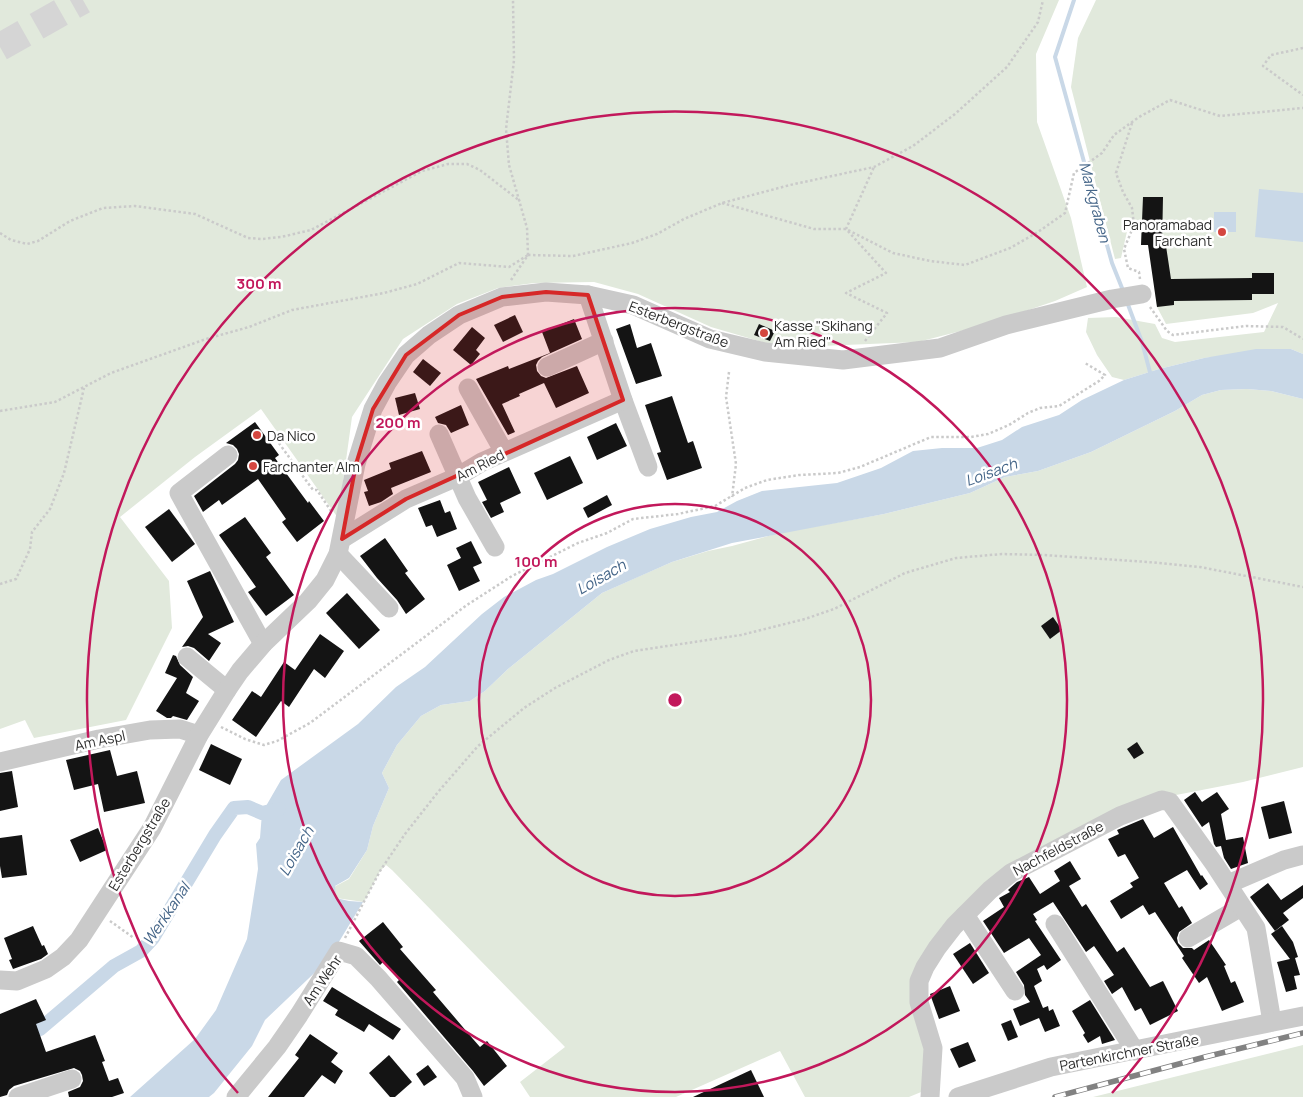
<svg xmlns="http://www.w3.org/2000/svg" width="1303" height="1097" font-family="Manrope,sans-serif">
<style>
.green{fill:#e1e9dc}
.water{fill:#c9d8e7}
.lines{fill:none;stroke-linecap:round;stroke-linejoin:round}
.stream{stroke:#c9d8e7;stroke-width:4}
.canal{stroke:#c9d8e7;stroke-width:14}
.building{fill:#141414}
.highway-tunnel{stroke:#d5d5d5;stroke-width:28;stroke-dasharray:28 14;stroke-linecap:butt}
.path{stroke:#cacaca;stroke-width:2.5;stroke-dasharray:2.5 2.5;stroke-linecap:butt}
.minor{stroke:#cacaca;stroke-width:19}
.rail-casing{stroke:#828282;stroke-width:5.5}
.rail{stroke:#fff;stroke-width:4;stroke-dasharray:11;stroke-linecap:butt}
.marked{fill:#d62828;fill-opacity:0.2;stroke:#d62828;stroke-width:4;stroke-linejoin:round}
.ring{fill:none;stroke:#c2185b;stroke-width:2.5}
.poi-dot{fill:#d4463f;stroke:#fff;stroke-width:2}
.labels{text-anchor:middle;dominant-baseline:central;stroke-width:5;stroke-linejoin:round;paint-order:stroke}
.poi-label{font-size:14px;fill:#2d2d2d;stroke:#fff;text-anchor:start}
.street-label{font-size:14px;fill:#2d2d2d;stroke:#fff}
.water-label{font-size:15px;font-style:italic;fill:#436487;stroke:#fff}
.centre{fill:#c2185b;stroke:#fff;stroke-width:2.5}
.ring-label{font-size:15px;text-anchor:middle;font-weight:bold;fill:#c2185b;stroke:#fff;stroke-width:5;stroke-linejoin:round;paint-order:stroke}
</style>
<rect width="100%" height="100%" fill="#fff"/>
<g class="green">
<polygon points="0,0 1059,0 1036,54 1037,122 1071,218 1087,287 1055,301 984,325 918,342 820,346 766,343 711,327 638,294 594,282 534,283 498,288 457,304 403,339 352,417 338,518 261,409 195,457 120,517 169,581 172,628 126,720 34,738 25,720 0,729"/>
<polygon points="1096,0 1303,0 1303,354 1291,349 1204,358 1159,369 1124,380 1112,377 1097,355 1086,332 1088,318 1116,317 1155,324 1162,338 1175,342 1264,332 1278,303 1253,313 1166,324 1157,307 1149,245 1141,245 1142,220 1128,227 1121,258 1115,259 1071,87 1078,38"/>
<polygon points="1247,389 1271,391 1303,399 1303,767 1243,782 1171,796 1037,855 924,964 928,1045 926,1090 909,1097 805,1097 780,1051 676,1097 530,1097 520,1082 565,1047 392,870 386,865 380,871 364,902 336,898 334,887 349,879 367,850 373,826 389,788 382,773 397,745 421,716 441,705 470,701 485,691 508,669 602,593 640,576 672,562 708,551 732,546 779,533 884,514 970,493 1005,477 1038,471 1091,452 1175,411 1202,395 1221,390"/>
<polygon points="1303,1045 1303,1097 1093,1097"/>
</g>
<g class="water">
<polygon points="1259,189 1303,193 1303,242 1255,237"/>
<rect x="1214" y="212" width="22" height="20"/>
<polygon points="1256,349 1291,349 1303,354 1303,399 1271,391 1247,389 1221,390 1202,395 1175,411 1091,452 1038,471 1005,477 970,493 884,514 732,543 672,562 602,593 508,669 485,691 470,701 441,705 421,716 397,745 382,773 389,788 373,826 367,850 349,878 335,886 336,898 349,901 363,902 328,960 265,1020 252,1046 214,1093 209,1097 130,1097 195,1039 216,1010 247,939 258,869 256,844 260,838 262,813 281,780 358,724 396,687 425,667 482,614 504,597 536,580 553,574 607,547 650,529 691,517 717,512 737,501 762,491 837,483 881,468 913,451 942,448 977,448 1002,440 1022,427 1059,415 1082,400 1124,380 1159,369 1204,358"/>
</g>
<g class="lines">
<g class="stream">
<polyline points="1074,0 1055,57 1112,263 1124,293"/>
<polyline points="1127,302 1142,342 1151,376"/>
</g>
<polyline class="canal" points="0,1044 40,1029 114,966 141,951 153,938 215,835 234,808 248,807 262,813 279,809"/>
</g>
<g class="building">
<polygon points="1143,197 1163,197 1162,247 1166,246 1171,279 1252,278 1252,273 1274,273 1274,294 1252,294 1252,300 1174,301 1174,305 1157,307 1148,245 1141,245"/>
<polygon points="515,315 523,332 503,342 494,325"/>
<polygon points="574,319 582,339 542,357 538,361 536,365 537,371 541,376 546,378 577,366 589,393 556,408 544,383 519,394 520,396 502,404 515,432 508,435 476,379 508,366 509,369 550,353 542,332"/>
<polygon points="630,324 637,348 651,343 662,376 636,384 616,329"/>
<polygon points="759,324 775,331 770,341 754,335"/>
<polygon points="472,327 485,338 476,350 480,354 471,365 453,350"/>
<polygon points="423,359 441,373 430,386 413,372"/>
<polygon points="415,393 420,409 399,415 395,398"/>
<polygon points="672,396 688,443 693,441 702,468 667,480 657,453 661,452 645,405"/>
<polygon points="461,405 469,425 451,433 446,425 438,423 435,417"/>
<polygon points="255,422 279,455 275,458 308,503 309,501 324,521 297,542 282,522 286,519 258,479 222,505 219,500 203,512 194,496 235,464 238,460 239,454 237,449 233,445 226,443"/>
<polygon points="616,423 627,446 597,460 587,437"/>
<polygon points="422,451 431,472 391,488 393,494 381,502 369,506 364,492 368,491 364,480 391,469 389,463"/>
<polygon points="570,456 583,483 547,500 534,473"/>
<polygon points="509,467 521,493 500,503 504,512 491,518 482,502 487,500 478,482"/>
<polygon points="607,495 612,505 588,518 583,508"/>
<polygon points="440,500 445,513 450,511 457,529 437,537 432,525 426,527 418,508"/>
<polygon points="169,509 195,544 172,562 145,527"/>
<polygon points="245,517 271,553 266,557 294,595 266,616 248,592 256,587 219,535"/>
<polygon points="385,538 408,571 405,573 425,599 406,614 397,600 377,578 360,556"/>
<polygon points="471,541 482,563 473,567 480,581 459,591 447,565 461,558 456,548"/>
<polygon points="210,571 234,622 208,634 221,643 209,661 194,648 188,646 182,647 203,617 187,581"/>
<polygon points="347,593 380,630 359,649 326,613"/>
<polygon points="1053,617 1062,630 1050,639 1041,626"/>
<polygon points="320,634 344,651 325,678 314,669 289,707 281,701 256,737 232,720 252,691 261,697 284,662 295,670"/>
<polygon points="173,655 176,656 180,665 193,677 186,693 199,701 187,720 173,716 171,718 167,718 156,711 177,678 165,673"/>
<polygon points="1137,742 1144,753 1134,759 1127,749"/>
<polygon points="211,744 242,759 230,785 199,770"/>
<polygon points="110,750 117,776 137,771 145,803 104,812 98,784 74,790 66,760"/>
<polygon points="12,771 18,807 0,811 0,773"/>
<polygon points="1195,792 1202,802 1217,792 1229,809 1221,814 1226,840 1243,837 1248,863 1231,869 1224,858 1221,846 1216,847 1214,844 1209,822 1202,827 1184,800"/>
<polygon points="1284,801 1292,833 1269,839 1261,807"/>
<polygon points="1143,819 1154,838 1173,827 1201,876 1202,875 1208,884 1200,890 1187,870 1164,883 1179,908 1182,906 1192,923 1179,932 1177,938 1178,943 1183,948 1192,948 1194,950 1209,940 1226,965 1224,966 1231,983 1235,981 1244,1002 1222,1011 1207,977 1199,983 1182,958 1184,956 1155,912 1149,915 1143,905 1121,919 1110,901 1133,887 1130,883 1139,878 1125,854 1118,857 1108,839 1119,834 1117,830"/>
<polygon points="98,828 107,850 80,862 70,840"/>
<polygon points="22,835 27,875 2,878 0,866 0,838"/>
<polygon points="1070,861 1081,879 1069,886 1082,907 1086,904 1117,952 1124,947 1150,987 1163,981 1178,1011 1150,1025 1141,1008 1135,1011 1122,987 1112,994 1104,981 1114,975 1094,946 1086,952 1053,902 1033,914 1037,920 1035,921 1061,960 1047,970 1044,965 1037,969 1042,981 1034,986 1043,1008 1048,1006 1049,1011 1053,1009 1060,1026 1045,1032 1039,1018 1020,1026 1013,1009 1030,1002 1025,995 1024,985 1016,972 1041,955 1029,938 1004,953 983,921 1004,907 999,898 1010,892 1008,890 1017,882 1029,877 1040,894 1060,881 1054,871"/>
<polygon points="1268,883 1281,900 1303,885 1303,898 1283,913 1289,920 1275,931 1250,897"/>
<polygon points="383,922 403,947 400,949 436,990 433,992 473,1039 480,1047 487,1041 507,1066 484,1086 473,1071 397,982 399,980 383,962 380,965 359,941"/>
<polygon points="33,926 42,946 44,945 48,954 41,959 13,969 9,960 12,959 4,938"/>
<polygon points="1282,926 1293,942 1298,957 1295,958 1300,975 1294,976 1297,989 1286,992 1277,962 1290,959 1271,934"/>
<polygon points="970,943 989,973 973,984 953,954"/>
<polygon points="950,986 960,1011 939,1019 930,994"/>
<polygon points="332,987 401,1029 393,1040 369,1024 364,1032 335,1015 338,1010 323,1001"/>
<polygon points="36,999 46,1020 36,1024 46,1052 95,1035 105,1061 102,1062 109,1081 118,1078 124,1093 112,1097 69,1097 68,1092 80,1087 83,1081 82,1075 80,1071 74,1068 14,1086 9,1090 7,1095 0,1097 0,1014"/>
<polygon points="1090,1000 1115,1040 1102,1044 1100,1036 1088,1043 1083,1035 1085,1033 1072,1011"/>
<polygon points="1011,1020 1018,1037 1008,1041 1001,1024"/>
<polygon points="310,1034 338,1053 331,1062 343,1071 335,1084 322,1075 304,1097 268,1097 299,1058 295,1055"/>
<polygon points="968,1042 976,1061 959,1068 950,1049"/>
<polygon points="389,1055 412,1082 395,1097 390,1097 369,1073"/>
<polygon points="428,1065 437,1077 424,1086 416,1074"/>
<polygon points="751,1070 764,1097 693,1097"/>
</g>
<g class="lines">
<polyline class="highway-tunnel" points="0,47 83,0"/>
<g class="path">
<polyline points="1303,48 1271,55 1263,66 1303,95"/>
<polyline points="1132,123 1116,173 1123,192 1132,208 1134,225 1124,249 1128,268 1139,272 1140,279"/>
<polyline points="722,203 814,229 846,229 893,253 930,261 965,265 1010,248 1038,232 1065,213 1074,173 1102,153 1114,135 1139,117 1170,100 1220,116 1303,108"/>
<polyline points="0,233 11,240 27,244 38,241 70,221 103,208 135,206 195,214 248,238 262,239 281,237 311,230 422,171 448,164 467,164 480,170 520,201"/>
<polyline points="528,255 573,256 632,243 657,234 684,219 722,203 790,185 874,167 913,146 955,114 1007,67 1038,22 1043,0"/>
<polyline points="511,280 528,255 527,228 509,165 506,129 514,60 513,0"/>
<polyline points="1150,307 1167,331 1173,335 1246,326 1283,327 1303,339"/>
<polyline points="865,341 887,313 846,293 886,273 846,229 874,167"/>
<polyline points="729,372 726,397 736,464 732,497"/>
<polyline points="0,411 55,402 111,373 206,339 249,327 292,310 384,293 417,284 459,263 509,267 528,255"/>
<polyline points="273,435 313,490 317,490 331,511"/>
<polyline points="0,584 16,579 30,549 32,532 50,509 64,473 84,388"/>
<polyline points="221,727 245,739 264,745 277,741 310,723 467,605 512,576 578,543 607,533 633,519 678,514 715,506 745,488 767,480 799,475 838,473 860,467 931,437 971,437 988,434 1009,425 1028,413 1040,408 1059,406 1099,381 1105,375 1085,363"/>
<polyline points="110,921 134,938"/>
<polyline points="345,938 380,871 405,834 438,792 478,746 524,708 555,688 609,660 634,651 741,635 805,619 834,609 905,573 956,558 1002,554 1043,555 1148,562 1200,567 1303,587"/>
</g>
<g class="minor">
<polyline points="588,295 623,400 648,467"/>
<polyline points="547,367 604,341"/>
<polyline points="468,388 504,452"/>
<polyline points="439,434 467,498 495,547"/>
<polyline points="228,455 179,493 263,644"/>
<polyline points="342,539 406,499 457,477 482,462 623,400"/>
<polyline points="338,554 389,608"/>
<polyline points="187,657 227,690"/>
<polyline points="0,762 99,739 150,730 180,729 199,735"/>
<polyline points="1228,884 1284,860 1303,855"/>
<polyline points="965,915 1015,991"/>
<polyline points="1055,924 1135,1051"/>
<polyline points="1188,938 1241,907"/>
<polyline points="0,980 17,981 46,969 63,957 79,940 152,828 199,735 227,690 240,671 263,644 308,601 325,580 338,554 356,464 373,409 387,383 406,355 429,335 459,315 502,297 546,292 588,295 633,305 710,339 765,352 843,360 940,348 1006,325 1112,299 1142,294"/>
<polyline points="18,1097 72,1079"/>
<polyline points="236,1097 277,1047 299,1015 339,951 356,956 378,978 465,1078 473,1097"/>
<polyline points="930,1097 933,1048 919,1002 919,981 925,967 937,948 954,926 990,890 1011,873 1120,816 1162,800 1170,802 1215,865 1256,928 1272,1022"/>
<polyline points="958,1097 1051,1067 1303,1016"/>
</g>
<defs>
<polyline id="rail" points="1055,1097 1205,1057 1303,1033"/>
</defs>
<use href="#rail" class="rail-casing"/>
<use href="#rail" class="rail"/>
</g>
<path class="marked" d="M546 292 588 295 623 400 406 499 342 539 356 464 373 409 406 355 459 315 502 297Z"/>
<g class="ring">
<circle cx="675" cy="700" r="196"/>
<circle cx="675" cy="700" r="392"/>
<path d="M238 1093A588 588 0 1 1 1112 1093"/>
</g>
<g class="poi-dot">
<circle cx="1222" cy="232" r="5"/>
<circle cx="764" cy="333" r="5"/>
<circle cx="257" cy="435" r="5"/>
<circle cx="253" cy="466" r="5"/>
</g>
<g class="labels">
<g class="poi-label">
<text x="1212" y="224" text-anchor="end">Panoramabad<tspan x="1212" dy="16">Farchant</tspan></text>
<text x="774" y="325">Kasse "Skihang<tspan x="774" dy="16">Am Ried"</tspan></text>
<text x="267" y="435">Da Nico</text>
<text x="263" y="466">Farchanter Alm</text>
</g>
<g class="street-label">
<text transform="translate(679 324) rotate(21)">Esterbergstraße</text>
<text transform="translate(480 465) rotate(-27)">Am Ried</text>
<text transform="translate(100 740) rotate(-12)">Am Aspl</text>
<text transform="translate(139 844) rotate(-59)">Esterbergstraße</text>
<text transform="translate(1058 848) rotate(-28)">Nachfeldstraße</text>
<text transform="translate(322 980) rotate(-56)">Am Wehr</text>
<text transform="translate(1129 1052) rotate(-11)">Partenkirchner Straße</text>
</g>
<g class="water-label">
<text transform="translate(1095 202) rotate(75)">Markgraben</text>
<text transform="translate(991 472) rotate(-20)">Loisach</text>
<text transform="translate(601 577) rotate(-30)">Loisach</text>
<text transform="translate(296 851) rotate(-60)">Loisach</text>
<text transform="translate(166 914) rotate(-56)">Werkkanal</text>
</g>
</g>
<circle cx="675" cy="700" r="8" class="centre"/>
<g class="ring-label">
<text x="259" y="289">300 m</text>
<text x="398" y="428">200 m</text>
<text x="536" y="567">100 m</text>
</g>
</svg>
